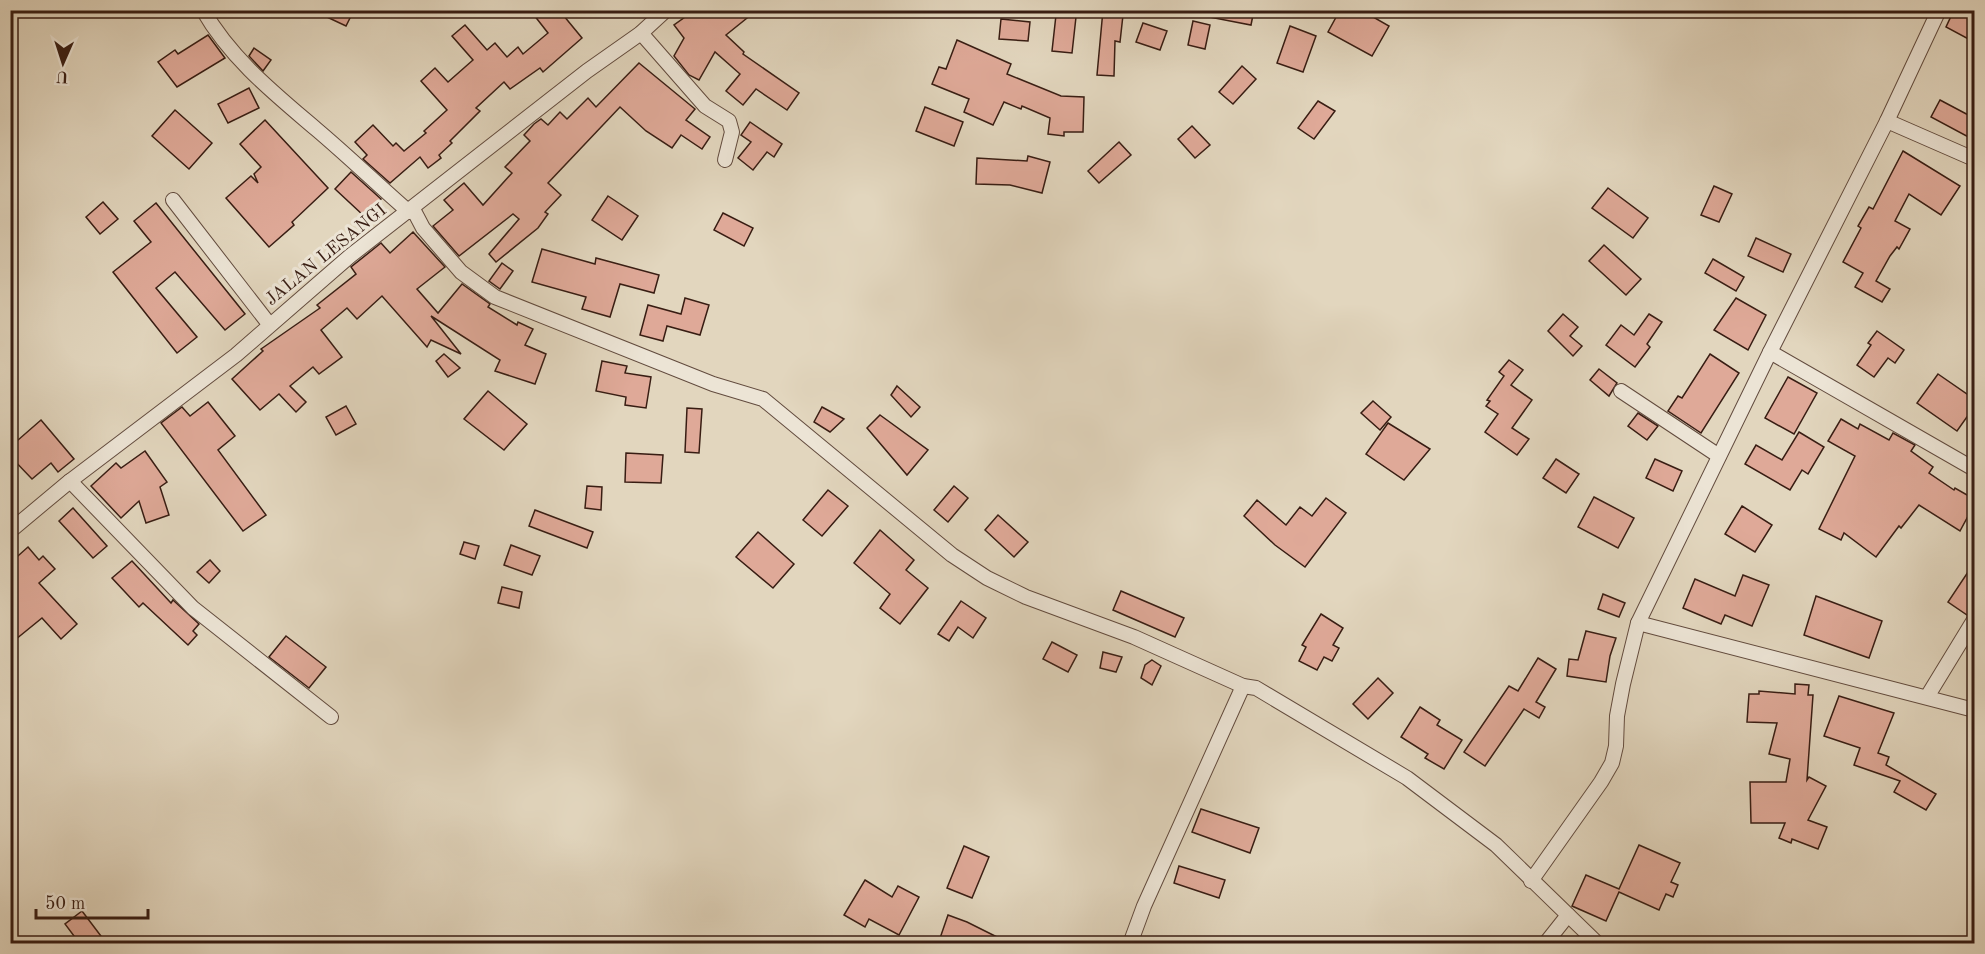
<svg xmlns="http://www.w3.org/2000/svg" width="1985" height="954" font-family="'Old Standard TT',serif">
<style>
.building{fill:#dfa998;stroke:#381d13;stroke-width:1.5}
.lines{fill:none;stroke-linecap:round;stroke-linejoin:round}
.minor-casing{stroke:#624b3e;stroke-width:16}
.minor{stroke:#ece4d5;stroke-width:14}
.labels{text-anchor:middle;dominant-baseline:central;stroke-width:6;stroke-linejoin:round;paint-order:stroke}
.street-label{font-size:18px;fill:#381d13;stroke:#ece4d5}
</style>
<rect width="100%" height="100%" fill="#e2d6be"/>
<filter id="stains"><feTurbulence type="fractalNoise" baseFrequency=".00333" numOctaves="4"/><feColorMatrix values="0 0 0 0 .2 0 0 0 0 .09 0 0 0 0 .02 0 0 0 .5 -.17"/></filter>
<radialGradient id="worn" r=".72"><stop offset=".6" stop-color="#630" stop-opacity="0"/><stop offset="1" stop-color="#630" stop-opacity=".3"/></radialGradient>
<g class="building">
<polygon points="312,10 354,10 346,26"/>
<polygon points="530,10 559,10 582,38 543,72 540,68 510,89 504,82 476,108 480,111 450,141 452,143 439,155 441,158 428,168 420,157 390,183 363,159 367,155 355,142 373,125 393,146 396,143 404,151 426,133 424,131 447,110 421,81 435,68 448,82 473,60 452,36 465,25 487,50 495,43 507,57 518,47 523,54 548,33"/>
<polygon points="695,10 757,10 726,35 744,52 743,54 799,93 787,110 756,89 743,105 726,91 740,74 715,52 699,80 689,75 674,56 684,38 674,25"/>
<polygon points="1103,10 1123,15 1120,42 1115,41 1114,76 1097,75"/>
<polygon points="1209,10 1254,10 1251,25 1209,17"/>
<polygon points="1340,10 1361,10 1389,26 1372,56 1328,32"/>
<polygon points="1954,10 1974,10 1974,42 1946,27"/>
<polygon points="1056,15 1076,17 1072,53 1052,51"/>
<polygon points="1001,19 1030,22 1028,41 999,39"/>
<polygon points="1193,21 1210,25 1205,49 1188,45"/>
<polygon points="1143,23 1167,31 1160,50 1136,42"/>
<polygon points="1290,26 1316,36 1303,72 1277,63"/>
<polygon points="208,35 225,58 177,87 158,62 175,50 178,54"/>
<polygon points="957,40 1011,64 1007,74 1061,96 1084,97 1083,132 1064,132 1064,136 1048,134 1050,118 1022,106 1021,109 1004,102 993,125 964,112 969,99 932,84 939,67 946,69"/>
<polygon points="254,48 271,60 263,71 249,56"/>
<polygon points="639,63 695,109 686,120 710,137 702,149 681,135 672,148 646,131 620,107 548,183 561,195 545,212 548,214 538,228 496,262 489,254 519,219 513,214 459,256 433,226 453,210 444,200 464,183 483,205 512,173 505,167 530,141 524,135 534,124 541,119 548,125 560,112 567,119 588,98 596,107"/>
<polygon points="1242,66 1256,79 1233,104 1219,92"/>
<polygon points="249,88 259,108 228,123 218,104"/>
<polygon points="1940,100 1974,118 1974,140 1931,117"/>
<polygon points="1318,101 1335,111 1314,139 1298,128"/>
<polygon points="925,107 963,122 954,146 916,131"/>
<polygon points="175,110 212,143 189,169 152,136"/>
<polygon points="265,120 328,188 292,222 294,225 269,247 226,198 251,176 258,183 254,174 261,167 240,144"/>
<polygon points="750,122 782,144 774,157 767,152 753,170 738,158 751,142 741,135"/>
<polygon points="1192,126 1210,145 1195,158 1178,139"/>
<polygon points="1119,142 1131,155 1099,183 1088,171"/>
<polygon points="1903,151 1960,186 1941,215 1909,194 1895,221 1910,229 1899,249 1897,247 1890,256 1876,281 1890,289 1882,302 1855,287 1863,273 1843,262 1861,228 1858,226 1869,207 1873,209"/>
<polygon points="1028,156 1050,162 1042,193 1010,185 976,184 977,158 1027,161"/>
<polygon points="351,172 381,199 364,216 335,189"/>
<polygon points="1714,186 1732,194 1719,222 1701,215"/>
<polygon points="1608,188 1648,218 1633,238 1592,208"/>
<polygon points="608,196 638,216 622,240 592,220"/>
<polygon points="103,202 118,219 100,234 86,217"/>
<polygon points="156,203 245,314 225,330 175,272 156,288 197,337 177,353 113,272 151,242 134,221"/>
<polygon points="723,213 753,228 744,246 714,230"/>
<polygon points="413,232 445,267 417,289 438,313 462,284 490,304 488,307 517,325 518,322 533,329 525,345 546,354 535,384 495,371 500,360 431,316 461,354 431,340 427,347 382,296 357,319 347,308 321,330 342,357 319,374 313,367 290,386 306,402 296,412 279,394 260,410 232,379 263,351 261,349 320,308 317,305 356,274 351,267 381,243 390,253"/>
<polygon points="1756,238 1791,254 1783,272 1748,256"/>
<polygon points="1604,245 1641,279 1626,295 1589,261"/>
<polygon points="542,249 595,264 596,258 659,275 654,293 620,284 610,317 582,309 586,297 532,282"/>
<polygon points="1713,259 1744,277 1736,291 1705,273"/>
<polygon points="502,263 513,271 500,289 489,281"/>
<polygon points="685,298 709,305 700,335 667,326 663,341 640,335 648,305 681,314"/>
<polygon points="1736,298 1766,315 1748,350 1714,330"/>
<polygon points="1563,314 1578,327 1570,336 1582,346 1573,356 1548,331"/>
<polygon points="1649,314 1662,322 1647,344 1650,347 1635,367 1606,345 1621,325 1634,335"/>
<polygon points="1877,331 1904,350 1895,363 1888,358 1874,377 1857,365 1871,345 1868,343"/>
<polygon points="444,354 460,368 448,377 436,361"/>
<polygon points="1710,354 1739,373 1701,433 1668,411 1678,396 1682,398"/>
<polygon points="1509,360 1523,370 1511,385 1532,400 1512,428 1529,439 1517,455 1485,432 1498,414 1486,406 1490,401 1487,400 1504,376 1499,372"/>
<polygon points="602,361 627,366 625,373 651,377 646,408 625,405 626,397 596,391"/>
<polygon points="1599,369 1617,383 1609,396 1590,380"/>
<polygon points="1938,374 1974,399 1974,407 1957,431 1917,403"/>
<polygon points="1788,377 1817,393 1794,434 1765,418"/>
<polygon points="897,386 920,407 911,417 891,395"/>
<polygon points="488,391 527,424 504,450 464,419"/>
<polygon points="1373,401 1391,417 1380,430 1361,413"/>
<polygon points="208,402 235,436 218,450 266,515 243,531 161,423 182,407 190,416"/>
<polygon points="346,406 356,424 336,435 326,417"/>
<polygon points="822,407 844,419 830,432 814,422"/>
<polygon points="687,408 702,409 699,453 685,452"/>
<polygon points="1638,413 1658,426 1647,440 1628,426"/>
<polygon points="880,415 928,450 907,475 867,428"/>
<polygon points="1841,419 1858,429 1860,424 1889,440 1893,433 1915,445 1911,451 1933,467 1929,473 1954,490 1955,488 1974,499 1974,505 1960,531 1919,505 1901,528 1899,526 1876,557 1844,533 1841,540 1819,529 1855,456 1828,441"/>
<polygon points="41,420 74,459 58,472 51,463 32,479 10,456 10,447"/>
<polygon points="1388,423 1430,449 1404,480 1366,454"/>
<polygon points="1799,432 1824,447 1808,474 1802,470 1790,490 1745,464 1756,445 1782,460"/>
<polygon points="145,451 167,482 160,487 169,515 146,523 139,501 121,518 91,486 116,463 121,468"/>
<polygon points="626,453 663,455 661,483 625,482"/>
<polygon points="1556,459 1579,474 1566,493 1543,478"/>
<polygon points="1655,459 1682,471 1673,491 1646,478"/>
<polygon points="587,486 602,487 601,510 585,508"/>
<polygon points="954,486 968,498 948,522 934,510"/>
<polygon points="828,490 848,506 822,536 803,520"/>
<polygon points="1594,497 1634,518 1618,548 1578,527"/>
<polygon points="1326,498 1346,513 1305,567 1275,545 1244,516 1257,500 1286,525 1300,507 1312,516"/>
<polygon points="1742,506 1772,525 1755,552 1725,534"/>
<polygon points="73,508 107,546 93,558 59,521"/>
<polygon points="535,510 593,532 587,548 529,526"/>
<polygon points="998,515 1028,542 1014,557 985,530"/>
<polygon points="880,530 914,560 906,570 928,588 900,624 880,608 890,594 854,563"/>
<polygon points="758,532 794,564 773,588 736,557"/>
<polygon points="464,542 479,546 475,559 460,554"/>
<polygon points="511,545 540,556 532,575 504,565"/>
<polygon points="28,547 39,560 43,556 55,569 39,583 77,624 61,639 42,618 10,644 10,563"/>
<polygon points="210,560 220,571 209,583 197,572"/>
<polygon points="132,561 171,603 173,600 199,624 193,631 197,635 188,645 143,603 139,607 112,578"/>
<polygon points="1974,563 1974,605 1967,615 1948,602"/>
<polygon points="1743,575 1769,585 1752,626 1725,615 1721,624 1683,608 1695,579 1735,596"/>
<polygon points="502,587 522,592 519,608 498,603"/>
<polygon points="1121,591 1184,618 1175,637 1113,610"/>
<polygon points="1603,594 1625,603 1619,617 1598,609"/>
<polygon points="1816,596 1882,621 1869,658 1804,635"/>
<polygon points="961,601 986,618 973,638 958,627 949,641 938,634"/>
<polygon points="1321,614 1343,628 1333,645 1339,648 1332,661 1324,657 1317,670 1299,661 1306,647 1302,645"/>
<polygon points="1586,631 1616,638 1610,656 1606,682 1567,676 1569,659 1578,660"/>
<polygon points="286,636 326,667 309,688 269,657"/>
<polygon points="1052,642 1077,655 1068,672 1043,659"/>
<polygon points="1103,652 1122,657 1116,672 1100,668"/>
<polygon points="1538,658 1556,669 1536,702 1545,707 1539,718 1524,709 1485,766 1464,752 1509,686 1518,691"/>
<polygon points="1152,660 1161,666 1152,685 1141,678 1145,665"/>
<polygon points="1378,678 1393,693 1368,719 1353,704"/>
<polygon points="1795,684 1809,685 1808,695 1813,695 1807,780 1809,777 1826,786 1808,820 1827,827 1818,849 1792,839 1791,843 1779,838 1785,823 1751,823 1750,782 1786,782 1790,759 1769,754 1777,723 1747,722 1749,694 1759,694 1759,691 1795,694"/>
<polygon points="1839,696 1894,713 1878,753 1889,757 1886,765 1936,794 1926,810 1894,792 1900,781 1854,765 1860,748 1824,736"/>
<polygon points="1420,707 1440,720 1437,725 1462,740 1444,769 1425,758 1428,754 1401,737"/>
<polygon points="1201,809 1259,828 1250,853 1192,832"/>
<polygon points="1639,845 1680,863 1671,882 1678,885 1673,897 1666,894 1659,910 1619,892 1606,921 1572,906 1586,875 1619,889"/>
<polygon points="964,846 989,857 972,898 947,888"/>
<polygon points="1179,866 1225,880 1219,898 1174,883"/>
<polygon points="865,880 892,897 898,886 919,897 899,935 869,919 865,927 844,915"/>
<polygon points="82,911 107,944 80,944 65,924"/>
<polygon points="948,915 967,922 1011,944 938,944"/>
</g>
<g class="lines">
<defs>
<g id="minor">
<path d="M203 10C231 59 275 94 316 129 348 156 378 185 409 212"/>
<polyline points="641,33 705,106 729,121 732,132 725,160"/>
<polyline points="1887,121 1974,159"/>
<polyline points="173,200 269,324"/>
<polyline points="413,209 423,228 461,272 495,297 713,384 763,399 952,555 987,578 1026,597 1134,637 1243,686 1256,688 1407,778 1496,845 1598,944"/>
<polyline points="1770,352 1974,469"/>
<polyline points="1621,391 1719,456"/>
<polyline points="70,481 193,608 331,717"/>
<polyline points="10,531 70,481 236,355 350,256 587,71 641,33 666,10"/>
<polyline points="1638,623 1974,710"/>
<polyline points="1927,697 1974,620"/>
<polyline points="1531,881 1601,782 1612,763 1616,746 1617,716 1623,684 1638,623 1770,352 1887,121 1939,10"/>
<polyline points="1130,944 1144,906 1243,686"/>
<polyline points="1545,944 1568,915"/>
</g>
</defs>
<use href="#minor" class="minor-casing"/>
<use href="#minor" class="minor"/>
</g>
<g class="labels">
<g class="street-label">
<text transform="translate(326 255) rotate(-39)">JALAN LESANGI</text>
</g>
</g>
<rect width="1985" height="954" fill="none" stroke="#e2d6be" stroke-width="36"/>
<rect x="12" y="12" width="1961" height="930" fill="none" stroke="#381d13" stroke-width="3"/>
<rect x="18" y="18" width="1949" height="918" fill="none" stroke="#381d13" stroke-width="1.5"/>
<g transform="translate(63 63) rotate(183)" stroke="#ece4d5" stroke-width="4.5" paint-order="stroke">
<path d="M0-4.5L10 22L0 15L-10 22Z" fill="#381d13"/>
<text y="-9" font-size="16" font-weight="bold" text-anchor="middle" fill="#381d13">U</text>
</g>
<path d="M36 909v9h112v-9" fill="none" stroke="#381d13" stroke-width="3"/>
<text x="45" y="909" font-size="18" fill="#381d13" stroke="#ece4d5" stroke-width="4.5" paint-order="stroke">50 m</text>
<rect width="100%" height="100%" filter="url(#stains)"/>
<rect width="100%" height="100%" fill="url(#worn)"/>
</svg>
